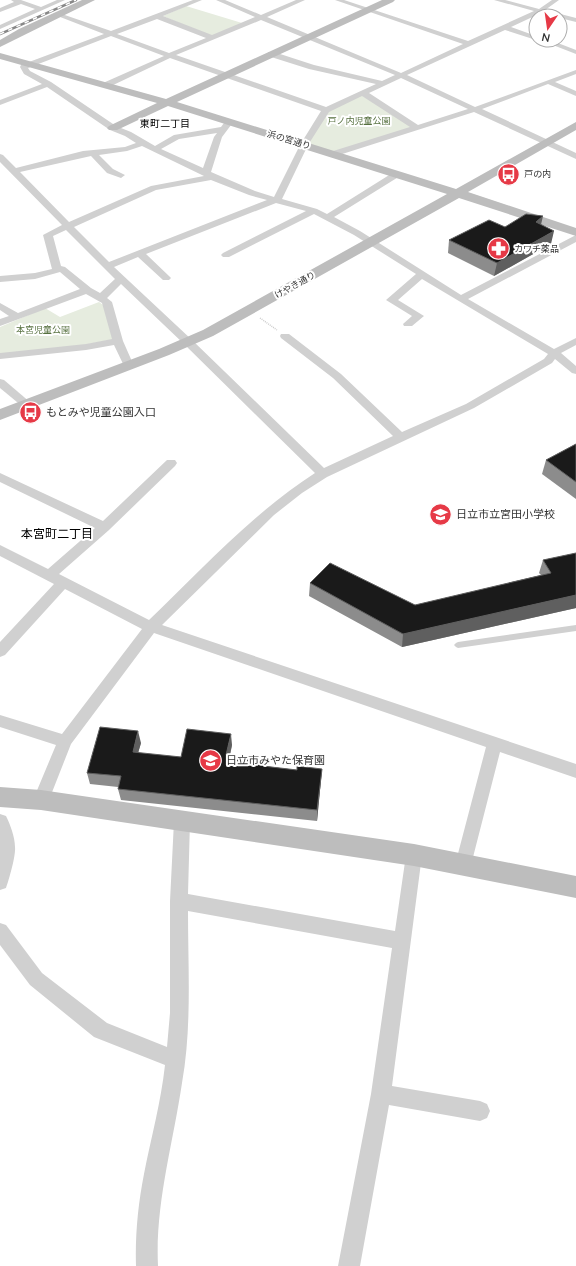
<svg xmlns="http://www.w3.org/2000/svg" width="576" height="1266" font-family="'Nunito Sans','Noto Sans JP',sans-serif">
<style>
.green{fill:#e6ecdf}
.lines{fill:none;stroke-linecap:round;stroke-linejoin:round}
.path{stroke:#cdcdcd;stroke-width:1.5;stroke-dasharray:1 1;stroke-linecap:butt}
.lane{fill:#d0d0d0;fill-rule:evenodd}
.street{fill:#d0d0d0;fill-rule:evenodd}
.secondary{fill:#bdbdbd;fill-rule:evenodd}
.rail-casing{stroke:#888;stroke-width:2.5}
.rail{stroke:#fff;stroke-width:1.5;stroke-dasharray:4.5;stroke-linecap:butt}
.wall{fill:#8c8c8c}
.shaded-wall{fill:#5f5f5f}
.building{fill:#1a1a1a;stroke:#5f5f5f}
.labels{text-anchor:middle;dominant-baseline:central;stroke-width:4;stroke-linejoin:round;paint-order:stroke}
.far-park-label{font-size:9px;fill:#56703f;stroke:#fff}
.far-street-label{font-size:9px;fill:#333;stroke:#fff}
.far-poi-label{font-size:9px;fill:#333;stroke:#fff;text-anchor:start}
.far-neighbourhood-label{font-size:10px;fill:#000;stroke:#fff}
.poi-label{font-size:11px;fill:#333;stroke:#fff;text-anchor:start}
.neighbourhood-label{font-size:12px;fill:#000;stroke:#fff}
</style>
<rect width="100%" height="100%" fill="#fff"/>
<g class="green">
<polygon points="186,6 242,23 212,37 163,16"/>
<polygon points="361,95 417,128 334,152 304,145 326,110"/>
<polygon points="99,302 106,307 115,339 83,345 0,354 0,327 45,308 60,317"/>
</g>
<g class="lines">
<polyline class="path" points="260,318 277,330"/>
<polygon class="lane" points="576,625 576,631 458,648 456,647 454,645 456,643 458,642"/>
<g class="street">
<polygon points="11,0 21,0 41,7 57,0 65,0 0,29 0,25 35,9 21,4 0,12 0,8 14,2"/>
<path d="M193 0H202L163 16 212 35 255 17 216 0H225L261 15 296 0H305L267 17 401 73 463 44 335 0H344L468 41 534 11 494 0H505L539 9 552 0H559L545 10 576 18V22L560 18V16L541 13 511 27 536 36V40L505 30 407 75 475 107 576 70V74L555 82 576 91V96L548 84 482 109 576 153V159L474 112 336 156H330L329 154 330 152 410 127 362 96 329 112 308 145 282 199 317 209 327 214 394 172H400L401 174 400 176 334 217 360 231 461 295 576 235V242L468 299 554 349 576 338V345L561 353 576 366V374L572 373 555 359 552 363 474 408 327 477 302 493 274 515 162 625 576 764V778L500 752 471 865 469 870 463 873 457 870 455 865 486 747 154 633 71 744 47 805 41 807 35 805 33 800 56 745 0 727V715L62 734 142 629 65 589 5 655 0 657V642L54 584 0 556V545L48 569 95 528 0 482V473L103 521 167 460H175L177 463 175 466 109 530 59 574 149 620C202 569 253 513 315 473L184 344 121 284 107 298 112 302 123 341 134 366 133 368H125L114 345 86 350 0 359V353L86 344 112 339 102 303 86 294 0 326V319L9 316 0 310V303L18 313 80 289 60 272 35 279 0 282V276L35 273 52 269 43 235 62 225 0 162V154L3 155 16 168 83 151 125 147 136 143 125 136 110 130 47 87 0 105V100L42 84 24 74 20 67 21 65 104 34 55 15V13H59L111 31ZM157 19 206 38 169 53 117 34ZM261 20 395 75 382 81 314 65 274 52H268V56L309 69 376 84 326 107 176 55ZM111 36 164 56 103 83V87H109L170 58 321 111 300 145 274 197 255 191 211 172 222 137 231 125 230 123H224L221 127 174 135 155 146 131 132 116 126 51 82 30 71 28 68ZM401 78 468 109 418 125 369 93ZM217 133 214 137 203 168 161 149 179 139ZM142 146 204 176 151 186 69 222 20 172 91 156 107 173 121 178 125 175 113 169 99 155 127 151ZM211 180 249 195 267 200 109 262 74 227 156 190ZM276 203 306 211 223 253 221 255 223 257H229L314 214 354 235 416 274 386 300 412 316 403 324 404 326H412L424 316 398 300 422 279 548 354 544 359 466 404 402 432 341 374 289 334H281L280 336 281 338 333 378 393 436 324 468 192 340 114 267 138 257 163 280H169L171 278 169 276 146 254ZM66 230 115 279 100 293 91 288 65 267 61 266 53 236Z"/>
<polygon points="540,40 550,40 576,50 576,54"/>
<polygon points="0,379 4,380 31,403 33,405 31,407 23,407 0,388"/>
<path d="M0 814 6 816C10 824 15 837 15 847 16 855 9 880 6 888L0 890Z"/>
<path d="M182 814 188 816 190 821 188 894 395 931 406 855 408 850 414 847 420 850 422 855 392 1086 480 1101 487 1104 490 1111 487 1118 480 1121 389 1105 360 1266H338L371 1094 392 948 188 911C188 968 192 1027 182 1083 173 1144 155 1204 158 1266H136C135 1236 138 1204 144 1174 151 1138 161 1102 165 1065L94 1037 30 985 0 945V923L6 925 42 973 107 1023 167 1047 170 1013V901L174 821 176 816Z"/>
</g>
<g class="secondary">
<polygon points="82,0 95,0 0,47 0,40 19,29"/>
<polygon points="382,0 395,0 393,2 177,102 456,189 576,122 576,130 468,192 576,228 576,236 459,198 213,336 169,355 0,420 0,409 159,349 203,330 447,194 168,106 117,130 109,130 107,128 109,126 157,103 0,59 0,53 166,99"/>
<polygon points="0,787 41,790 414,844 576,876 576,898 414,866 41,810 0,807"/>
</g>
<defs>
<polyline id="rail" points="0,34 76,0"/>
</defs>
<use href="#rail" class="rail-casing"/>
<use href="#rail" class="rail"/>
</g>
<g class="wall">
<polygon points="541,225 551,244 494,276 448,253 449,240 505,227"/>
<polygon points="576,444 576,499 542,474 546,460"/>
<polygon points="576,553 576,608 402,647 309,596 310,583 415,605 541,575 539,573 543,560"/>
<polygon points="141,743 138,753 181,757 232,745 230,756 264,760 264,766 297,770 322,769 321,780 317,821 121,800 118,789 118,787 90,784 87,773"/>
</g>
<g class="shaded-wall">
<polygon points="543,216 540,229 536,222"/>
<polygon points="554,231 551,244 494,276 497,263"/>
<polygon points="576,595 576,608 402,647 403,634"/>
<polygon points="138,731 141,743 135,763 133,752"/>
<polygon points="231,734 232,745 227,767 226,755"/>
<polygon points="322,769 321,780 317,821 317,810"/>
</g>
<g class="building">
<polygon points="526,214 543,216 536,222 554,231 497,263 449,240 489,220 505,227"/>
<polygon points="576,444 576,482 546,460"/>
<polygon points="576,553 576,595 403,634 310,583 330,563 415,605 551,573 543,560"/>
<polygon points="100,727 138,731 133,752 181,757 187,729 231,734 226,755 264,760 263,766 297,770 297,766 322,769 317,810 118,789 121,776 87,773"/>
</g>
<defs>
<symbol id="bus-disc" viewBox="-11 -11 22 22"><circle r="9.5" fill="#e63946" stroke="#fff"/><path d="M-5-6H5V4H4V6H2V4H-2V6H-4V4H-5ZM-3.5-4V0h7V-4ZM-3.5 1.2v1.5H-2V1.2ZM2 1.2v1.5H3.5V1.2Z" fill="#fff"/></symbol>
<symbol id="pharmacy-disc" viewBox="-11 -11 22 22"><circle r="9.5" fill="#e63946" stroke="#fff"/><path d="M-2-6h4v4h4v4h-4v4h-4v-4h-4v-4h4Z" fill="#fff"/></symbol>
<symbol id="school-disc" viewBox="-11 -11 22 22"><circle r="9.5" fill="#e63946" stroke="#fff"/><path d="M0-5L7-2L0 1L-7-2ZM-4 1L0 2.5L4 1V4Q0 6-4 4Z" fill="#fff"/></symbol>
</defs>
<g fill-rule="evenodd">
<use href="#bus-disc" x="496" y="162" width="25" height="25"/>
<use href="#pharmacy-disc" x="486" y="236" width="25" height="25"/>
<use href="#bus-disc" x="18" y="400" width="25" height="25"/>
<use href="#school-disc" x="428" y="502" width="25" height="25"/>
<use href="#school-disc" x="198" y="748" width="25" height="25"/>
</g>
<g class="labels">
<g class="far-park-label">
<text x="359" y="121">戸ノ内児童公園</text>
<text x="43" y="330">本宮児童公園</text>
</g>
<g class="far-street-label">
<text transform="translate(289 140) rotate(17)">浜の宮通り</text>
<text transform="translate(295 285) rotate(-29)">けやき通り</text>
</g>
<g class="far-poi-label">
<text x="524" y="174">戸の内</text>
<text x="514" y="249">カワチ薬品</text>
</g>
<g class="far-neighbourhood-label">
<text x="165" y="124">東町二丁目</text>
</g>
<g class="poi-label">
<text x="46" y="412">もとみや児童公園入口</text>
<text x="456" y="514">日立市立宮田小学校</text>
<text x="226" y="760">日立市みやた保育園</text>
</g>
<g class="neighbourhood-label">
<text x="57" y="534">本宮町二丁目</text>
</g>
</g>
<g transform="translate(548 28) rotate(193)"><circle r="19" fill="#ffffff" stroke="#adadad"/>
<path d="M0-3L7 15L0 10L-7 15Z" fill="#e63946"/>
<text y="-6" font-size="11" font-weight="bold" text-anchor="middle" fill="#333333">N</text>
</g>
</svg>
